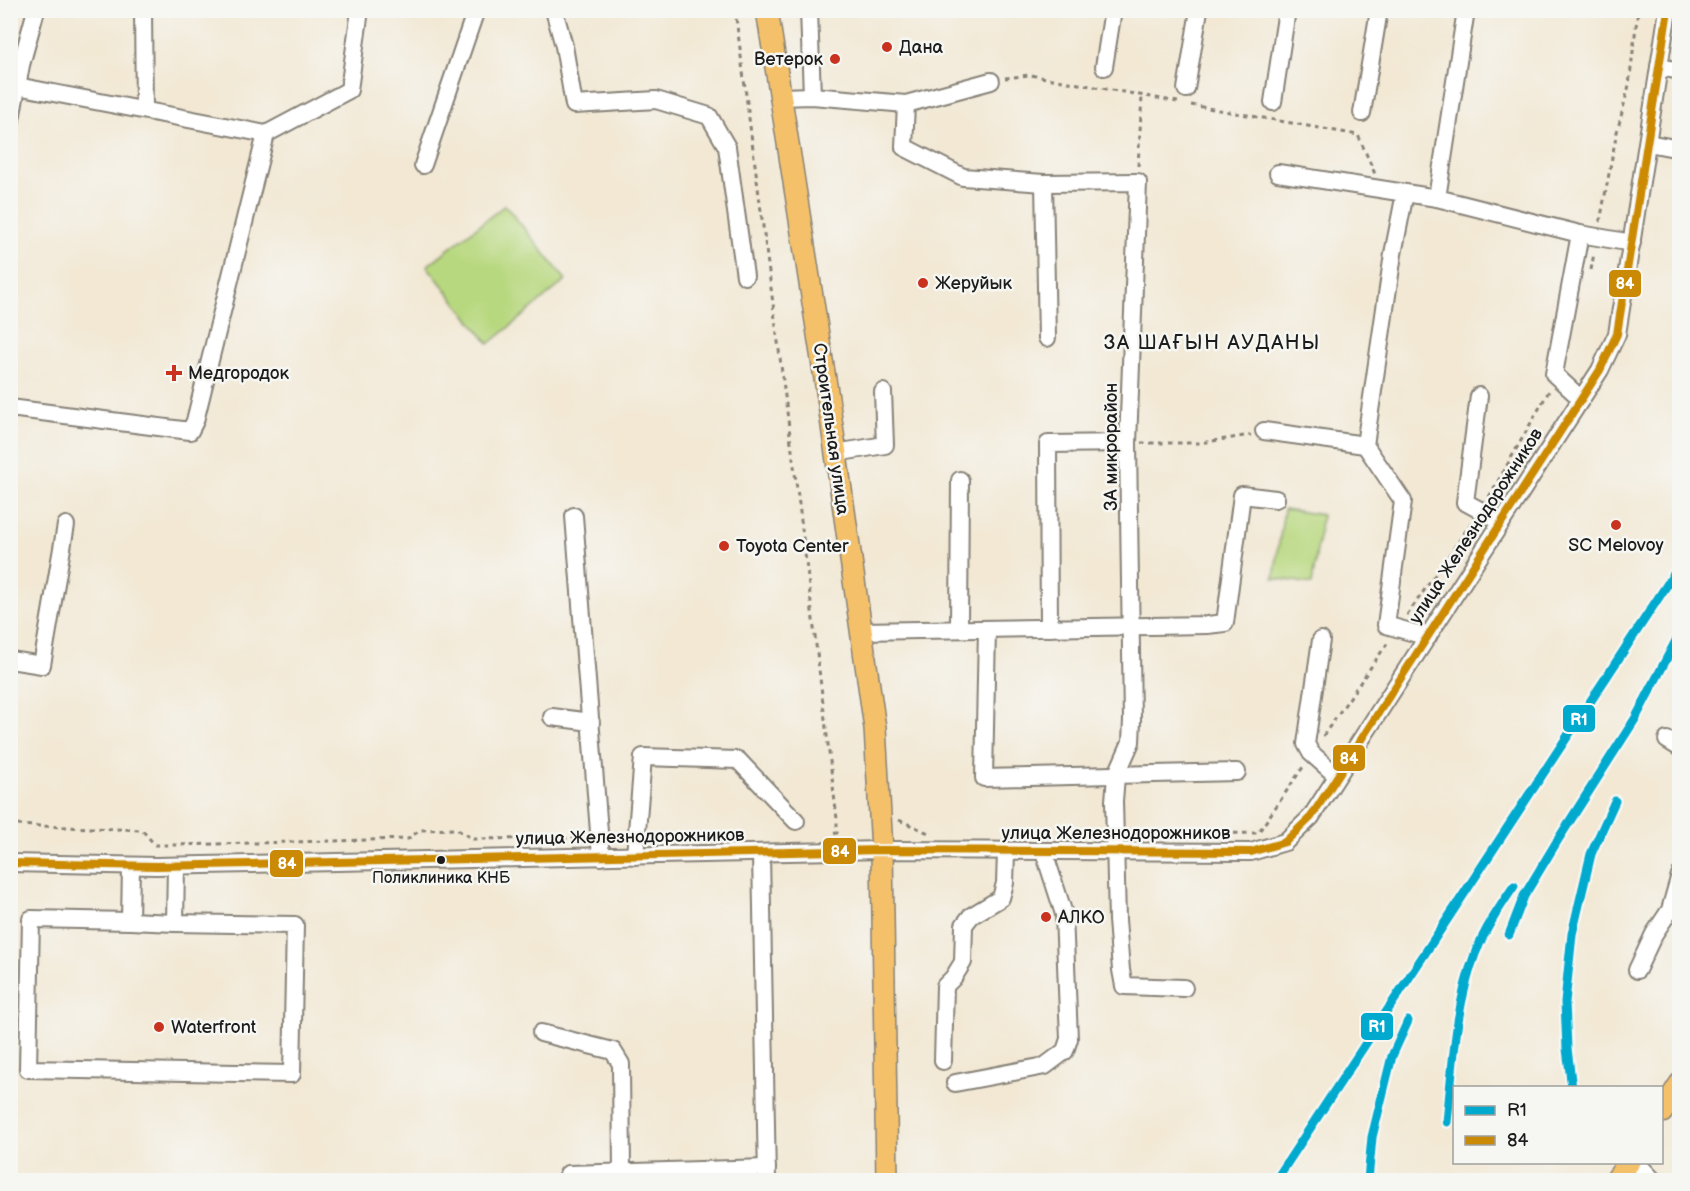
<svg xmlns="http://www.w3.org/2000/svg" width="1690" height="1191" font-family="'Balsamiq Sans',sans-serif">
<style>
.green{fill:#b8d87f;stroke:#6a7a4e;stroke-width:1.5}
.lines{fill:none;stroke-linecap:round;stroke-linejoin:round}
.minor-casing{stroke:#878278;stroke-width:20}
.major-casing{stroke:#878278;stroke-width:24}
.path{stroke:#878278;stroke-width:3;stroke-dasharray:4.5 4.5;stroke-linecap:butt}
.minor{stroke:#fff;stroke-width:16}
.major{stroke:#f4c16b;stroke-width:21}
.bus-1-casing{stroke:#f6f6f2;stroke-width:12}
.bus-1{stroke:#cb8a06;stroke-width:8}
.rail-1-casing{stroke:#f6f6f2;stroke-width:14}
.rail-1{stroke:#00a9ce;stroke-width:9}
.poi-dot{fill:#c8321e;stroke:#f6f6f2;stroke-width:2}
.bus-dot{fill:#1c1c1c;stroke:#f6f6f2;stroke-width:2}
.labels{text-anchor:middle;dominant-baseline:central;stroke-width:5;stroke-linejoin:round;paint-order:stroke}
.bus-label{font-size:16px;fill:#1c1c1c;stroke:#f6f6f2}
.poi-label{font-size:18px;fill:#1c1c1c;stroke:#f6f6f2;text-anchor:start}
.street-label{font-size:18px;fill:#1c1c1c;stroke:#f6f6f2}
.neighbourhood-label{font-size:20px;letter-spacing:1.5px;fill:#1c1c1c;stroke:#f6f6f2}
.line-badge{stroke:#f6f6f2;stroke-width:2}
.badge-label{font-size:16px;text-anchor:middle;font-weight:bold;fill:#fff}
</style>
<rect width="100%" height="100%" fill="#f6f6f2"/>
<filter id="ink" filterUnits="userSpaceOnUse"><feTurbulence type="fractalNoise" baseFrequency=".0167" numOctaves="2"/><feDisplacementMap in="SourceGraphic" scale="12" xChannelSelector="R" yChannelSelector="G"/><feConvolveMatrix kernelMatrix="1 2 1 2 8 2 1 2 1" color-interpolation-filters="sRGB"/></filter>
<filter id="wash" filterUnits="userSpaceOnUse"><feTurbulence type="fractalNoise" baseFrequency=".008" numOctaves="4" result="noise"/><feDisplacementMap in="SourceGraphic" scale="24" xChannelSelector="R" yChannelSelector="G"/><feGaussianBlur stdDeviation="1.35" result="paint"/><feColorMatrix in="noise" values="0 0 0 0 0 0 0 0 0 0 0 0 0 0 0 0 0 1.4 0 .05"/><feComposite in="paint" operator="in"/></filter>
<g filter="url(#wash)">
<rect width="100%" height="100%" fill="#f2e8d4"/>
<g class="green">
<polygon points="505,205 566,280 489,344 427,266"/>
<polygon points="1284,509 1322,515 1312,584 1274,578"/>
</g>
</g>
<g filter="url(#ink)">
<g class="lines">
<defs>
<g id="minor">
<polyline points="143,10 144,110"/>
<polyline points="554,10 564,46 574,105 656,100 709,116 727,147 745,276"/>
<polyline points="809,10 812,96"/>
<polyline points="1466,10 1437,198 1580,234 1632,243"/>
<polyline points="1104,67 1113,10"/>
<polyline points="1659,67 1680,71"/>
<polyline points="17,86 266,134 349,90 360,10"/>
<polyline points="1186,89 1199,10"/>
<polyline points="780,97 812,96 906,104 904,147 963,177 1044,183 1138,182 1128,443 1132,720 1131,742 1116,776 1114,801 1117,920 1121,970 1124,986 1184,988"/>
<polyline points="1273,102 1287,10"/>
<polyline points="906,104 991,81"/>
<polyline points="1362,113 1379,10"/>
<polyline points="10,125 21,65 36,10"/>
<polyline points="1648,143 1680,149"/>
<polyline points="423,165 476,10"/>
<polyline points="1278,173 1437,198"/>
<polyline points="1044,183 1047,338"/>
<polyline points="1405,193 1393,254 1365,445 1403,501 1386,625 1428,637"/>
<polyline points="1580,234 1554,374 1581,399"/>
<polyline points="1479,396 1465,502 1502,522"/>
<polyline points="10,408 190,431 195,421 266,134"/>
<polyline points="1264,431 1365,445"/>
<polyline points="835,453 885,445 883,392"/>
<polyline points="574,516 601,857"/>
<polyline points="1049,628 1048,444 1128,443"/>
<polyline points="959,629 960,480"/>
<polyline points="987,629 984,778 1237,772"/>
<polyline points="860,631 1207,625 1225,623 1242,495 1276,499"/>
<polyline points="1321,640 1306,744 1311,753 1337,776"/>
<polyline points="10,660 42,665 66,525"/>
<polyline points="552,717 591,722"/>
<polyline points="1667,740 1680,748"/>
<polyline points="761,853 767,1180"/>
<polyline points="635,856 643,757 738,760 796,821"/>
<polyline points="10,863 156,866 882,850 1251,852 1285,842 1311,817 1600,370 1617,334 1668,10"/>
<polyline points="131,866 130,921 31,919 28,1069 292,1074 295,925 175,923 176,866"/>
<polyline points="130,921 175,923"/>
<polyline points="1637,970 1654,934 1670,910 1680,875"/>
<polyline points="541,1033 613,1051 621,1064 622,1172"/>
<polyline points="943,1061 945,986 953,978 963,962 964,925 971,916 1001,898 1005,883 1006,852"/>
<polyline points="955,1083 1045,1066 1065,1051 1069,1039 1064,914 1044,852"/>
<polyline points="1636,1162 1653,1180"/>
<polyline points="568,1174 767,1168"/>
</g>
<g id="major">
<polyline points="767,10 828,398 875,728 882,850 887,1180"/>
<polyline points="1662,1112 1680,1084"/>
<polyline points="1616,1180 1629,1162"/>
</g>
</defs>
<use href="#minor" class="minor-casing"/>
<use href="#major" class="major-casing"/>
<g class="path">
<polyline points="735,10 800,512 837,819 837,833 831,834"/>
<polyline points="1005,78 1030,75 1178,102"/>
<polyline points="1191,105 1358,135 1375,174"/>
<polyline points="1138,166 1142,96"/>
<polyline points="1600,222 1616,136 1629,85 1638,10"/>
<polyline points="1591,270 1594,253"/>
<polyline points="1141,443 1200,443 1251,435"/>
<polyline points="1489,497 1549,391"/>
<polyline points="1407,615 1472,522"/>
<polyline points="1323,736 1389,641"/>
<polyline points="899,820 931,834"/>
<polyline points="10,829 15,825 142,830 155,845 176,845 408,839 420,830 456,829 473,839 584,838"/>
<polyline points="1189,834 1258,833 1303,767"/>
<polyline points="651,837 728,836"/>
</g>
<use href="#minor" class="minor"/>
<use href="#major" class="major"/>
<defs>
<polyline id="bus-1" points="10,863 156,866 882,850 1251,852 1285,842 1311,817 1600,370 1617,334 1668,10"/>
</defs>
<use href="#bus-1" class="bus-1-casing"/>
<use href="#bus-1" class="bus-1"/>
<defs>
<g id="rail-1">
<polyline points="1509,935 1524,896 1559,838 1635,719 1680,633"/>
<polyline points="1572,1088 1567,1049 1565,1002 1572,934 1591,854 1615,801"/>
<path d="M1447 1122C1453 1066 1455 1007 1475 954 1485 929 1499 908 1514 886"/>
<polyline points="1276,1180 1680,565"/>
<polyline points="1368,1180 1372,1137 1392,1056 1408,1021"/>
</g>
</defs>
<use href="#rail-1" class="rail-1-casing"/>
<use href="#rail-1" class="rail-1"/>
</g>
</g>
<g class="poi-dot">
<circle cx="887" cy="47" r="6"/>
<circle cx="835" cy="59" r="6"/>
<circle cx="923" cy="283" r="6"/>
<path d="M171 364h6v6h6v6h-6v6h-6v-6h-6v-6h6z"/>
<circle cx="1616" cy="525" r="6"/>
<circle cx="724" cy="546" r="6"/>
<circle cx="1046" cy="917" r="6"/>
<circle cx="159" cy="1027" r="6"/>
</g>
<circle class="bus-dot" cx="441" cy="860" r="5"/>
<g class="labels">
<g class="bus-label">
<text x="441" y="878">Поликлиника КНБ</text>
</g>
<g class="poi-label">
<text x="899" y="47">Дана</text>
<text x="823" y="59" text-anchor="end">Ветерок</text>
<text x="935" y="283">Жеруйык</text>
<text x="188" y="373">Медгородок</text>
<text x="1616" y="545" text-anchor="middle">SC Melovoy</text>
<text x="736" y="546">Toyota Center</text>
<text x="1058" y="917">АЛКО</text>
<text x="171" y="1027">Waterfront</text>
</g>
<g class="street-label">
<text transform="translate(831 429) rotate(82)">Строительная улица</text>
<text transform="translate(1111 447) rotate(-90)">3А микрорайон</text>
<text transform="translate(1476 526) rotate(-57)">улица Железнодорожников</text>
<text x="1116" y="833">улица Железнодорожников</text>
<text transform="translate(630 837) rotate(-1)">улица Железнодорожников</text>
</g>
<g class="neighbourhood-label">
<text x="1212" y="343">3А ШАҒЫН АУДАНЫ</text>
</g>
</g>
<g class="line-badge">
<rect x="1608" y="269" width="34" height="29" rx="6" fill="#cb8a06"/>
<rect x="1562" y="704" width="34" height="29" rx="6" fill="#00a9ce"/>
<rect x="1332" y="744" width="34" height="28" rx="6" fill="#cb8a06"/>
<rect x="822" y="837" width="35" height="28" rx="6" fill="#cb8a06"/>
<rect x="269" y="849" width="35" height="29" rx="6" fill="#cb8a06"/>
<rect x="1360" y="1012" width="34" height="29" rx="6" fill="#00a9ce"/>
</g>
<g class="badge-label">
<text x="1625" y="289">84</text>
<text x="1579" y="725">R1</text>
<text x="1349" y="764">84</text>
<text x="840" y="857">84</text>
<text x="287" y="869">84</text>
<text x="1377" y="1032">R1</text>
</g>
<rect width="1690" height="1191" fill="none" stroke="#f6f6f2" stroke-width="36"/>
<rect x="1453" y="1086" width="210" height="78" fill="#f6f6f2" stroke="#9f9f9c" stroke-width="1.5"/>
<rect x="1465" y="1106" width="30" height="9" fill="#00a9ce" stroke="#9f9f9c" stroke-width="1.5"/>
<text x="1507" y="1116" font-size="18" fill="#1c1c1c">R1</text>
<rect x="1465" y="1136" width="30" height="9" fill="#cb8a06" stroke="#9f9f9c" stroke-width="1.5"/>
<text x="1507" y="1146" font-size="18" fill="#1c1c1c">84</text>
</svg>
